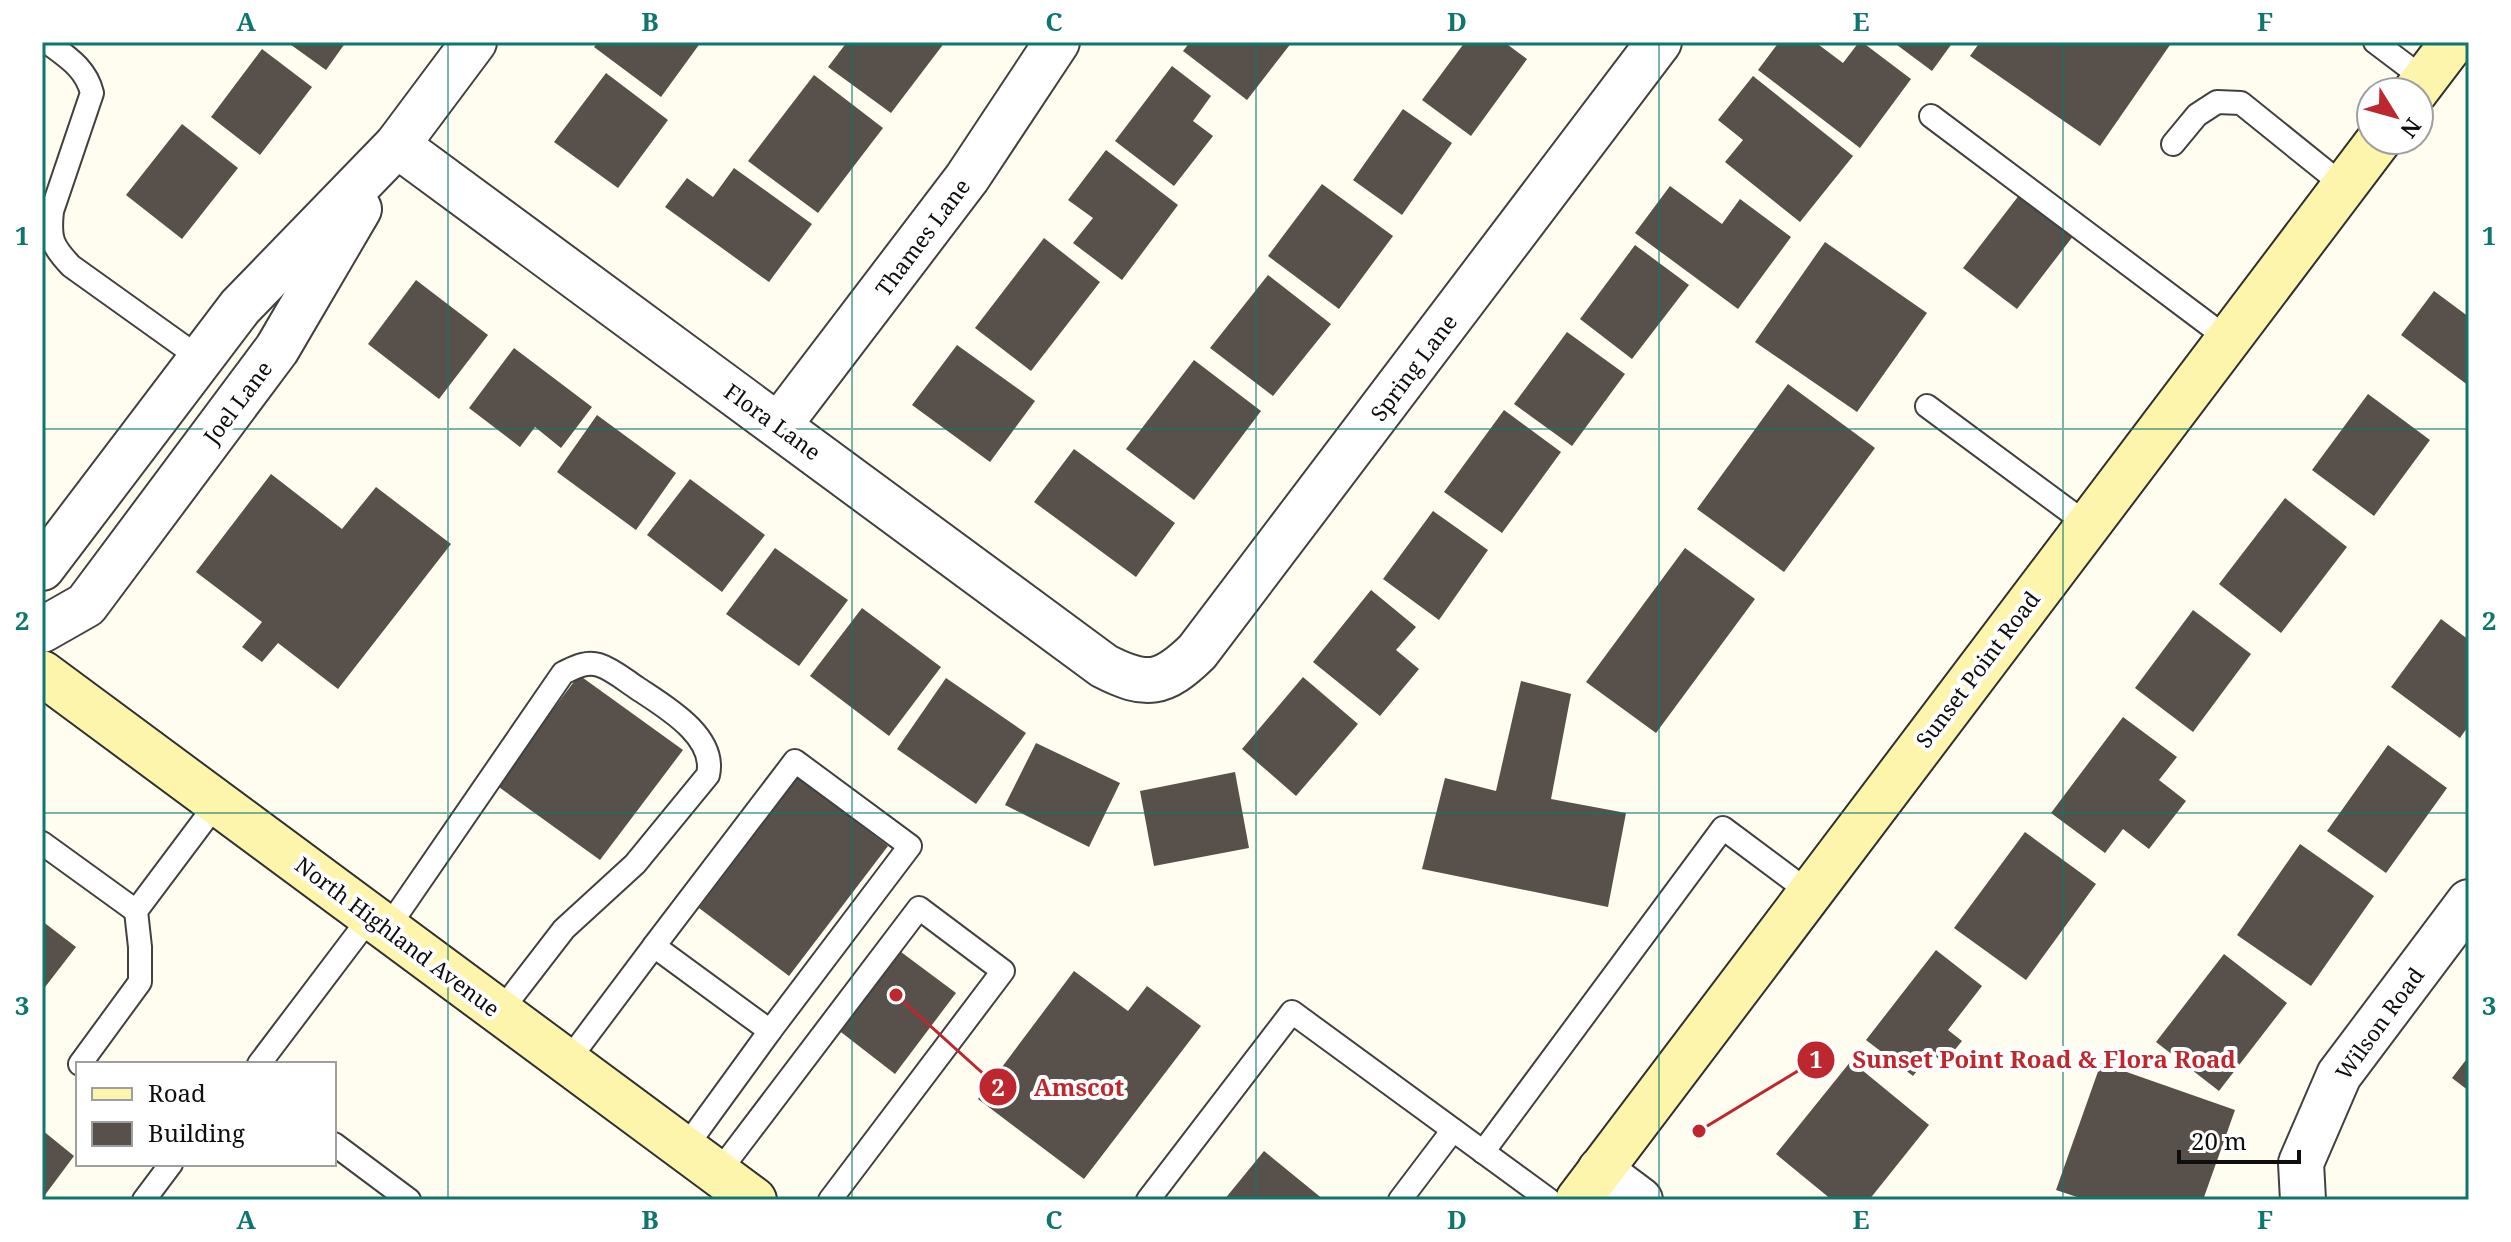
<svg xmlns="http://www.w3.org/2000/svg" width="2511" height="1242" font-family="'Noto Serif',serif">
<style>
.building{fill:#57504b}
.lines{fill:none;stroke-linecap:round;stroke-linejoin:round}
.lane-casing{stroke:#414141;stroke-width:26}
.street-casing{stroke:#414141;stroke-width:48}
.secondary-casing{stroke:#303030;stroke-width:48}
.lane{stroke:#fff;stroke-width:22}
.street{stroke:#fff;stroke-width:44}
.secondary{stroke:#fef5ac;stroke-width:44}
.grid{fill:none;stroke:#0f766e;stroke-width:2;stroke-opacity:0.55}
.labels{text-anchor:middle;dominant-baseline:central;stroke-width:8;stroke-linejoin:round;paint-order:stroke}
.street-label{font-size:22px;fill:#0e0e0e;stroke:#fff}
.leader{fill:none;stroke:#bd272d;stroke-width:3}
.callout-dot{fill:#bd272d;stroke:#fff;stroke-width:3}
.mark-label{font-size:24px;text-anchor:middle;font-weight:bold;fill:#fff}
.callout-label{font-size:24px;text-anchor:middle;font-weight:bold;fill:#bd272d;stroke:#fff;stroke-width:8;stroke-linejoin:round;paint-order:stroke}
.neatline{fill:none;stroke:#0f766e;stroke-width:3}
.grid-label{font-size:26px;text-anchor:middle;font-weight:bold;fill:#0f766e}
</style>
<rect width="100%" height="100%" fill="#fffcf0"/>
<g class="building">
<polygon points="287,42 346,42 326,70"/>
<polygon points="598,42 701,42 661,97 594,47"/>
<polygon points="847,42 945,42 891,113 828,67"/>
<polygon points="1190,42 1292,42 1247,100 1183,51"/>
<polygon points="1465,42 1504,42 1527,59 1471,136 1422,100"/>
<polygon points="1779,42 1815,42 1843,63 1859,42 1862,42 1911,79 1860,148 1758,70"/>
<polygon points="1893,42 1953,42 1932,71"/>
<polygon points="1980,42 2172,42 2100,146 1970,56"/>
<polygon points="262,49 312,87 260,155 211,117"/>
<polygon points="1172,66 1211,96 1193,121 1213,136 1174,186 1115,141"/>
<polygon points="606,73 668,120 618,188 554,142"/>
<polygon points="814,75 883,128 818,213 748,161"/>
<polygon points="1753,76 1853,156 1800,222 1725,162 1743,140 1718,120"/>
<polygon points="1403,109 1452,143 1402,215 1353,180"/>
<polygon points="182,124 238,168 182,239 126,195"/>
<polygon points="1106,150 1178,205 1122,280 1073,243 1093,218 1068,200"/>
<polygon points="734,168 812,224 769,282 665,207 687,178 713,197"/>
<polygon points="1322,184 1393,236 1339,309 1268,256"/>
<polygon points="1670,186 1722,224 1740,199 1791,237 1738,309 1635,233"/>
<polygon points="2020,194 2074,235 2017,309 1963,268"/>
<polygon points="1044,238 1100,282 1031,371 975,328"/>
<polygon points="1825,242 1927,313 1857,412 1755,342"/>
<polygon points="1635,245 1689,285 1632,359 1580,319"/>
<polygon points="1268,275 1331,324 1273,396 1210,348"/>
<polygon points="416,280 488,335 439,399 368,344"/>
<polygon points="2434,291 2469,317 2469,386 2401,335"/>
<polygon points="1567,332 1625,374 1572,446 1514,404"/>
<polygon points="957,345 1035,401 990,462 912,405"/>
<polygon points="514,348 592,407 561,448 535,427 520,447 469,408"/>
<polygon points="1194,360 1261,411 1194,500 1126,449"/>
<polygon points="1788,384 1875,448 1784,572 1697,509"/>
<polygon points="2368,394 2430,440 2374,516 2312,470"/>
<polygon points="1504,410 1561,452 1502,533 1444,492"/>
<polygon points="597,415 676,473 636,530 557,472"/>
<polygon points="1074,449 1175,523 1136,577 1034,502"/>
<polygon points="271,474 342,529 376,487 451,544 338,689 278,643 262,662 242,647 262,622 196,572"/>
<polygon points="690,479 765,535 722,592 647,535"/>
<polygon points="2285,498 2347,547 2281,633 2219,584"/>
<polygon points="1433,511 1488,550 1439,620 1383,579"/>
<polygon points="775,548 848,600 799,666 726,614"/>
<polygon points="1685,548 1755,599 1656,733 1586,682"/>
<polygon points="1371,590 1416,627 1396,650 1419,669 1380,716 1313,662"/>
<polygon points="862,608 941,667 889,736 810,676"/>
<polygon points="2193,610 2251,654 2193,732 2135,688"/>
<polygon points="2441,619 2469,640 2469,725 2460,738 2391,687"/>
<polygon points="579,675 683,750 600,860 496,785"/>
<polygon points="1303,677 1358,724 1296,796 1242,749"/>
<polygon points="946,678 1026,733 976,804 897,749"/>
<polygon points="1521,681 1571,694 1551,799 1626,813 1608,907 1422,869 1445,778 1496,791"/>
<polygon points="2123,717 2177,757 2159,780 2186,801 2149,849 2123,829 2105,853 2051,813"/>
<polygon points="1036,743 1120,783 1089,847 1005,805"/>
<polygon points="2388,745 2447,788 2386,873 2327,831"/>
<polygon points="1235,772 1249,848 1154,866 1140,791"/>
<polygon points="798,777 888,846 789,976 699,908"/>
<polygon points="2025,832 2096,884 2026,980 1954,928"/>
<polygon points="2300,844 2374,896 2311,986 2237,935"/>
<polygon points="42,921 76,947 42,991"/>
<polygon points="897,949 956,993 895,1074 837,1029"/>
<polygon points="1936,950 1982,986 1948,1030 1962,1041 1944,1063 1931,1053 1913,1076 1866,1040"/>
<polygon points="2224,954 2287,1003 2219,1091 2156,1042"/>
<polygon points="1074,971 1128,1011 1147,986 1201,1026 1084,1179 978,1099"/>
<polygon points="2469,1056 2469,1091 2452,1078"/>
<polygon points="1851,1061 1929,1125 1869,1200 1832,1200 1776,1154"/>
<polygon points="2101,1063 2235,1110 2203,1200 2086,1200 2056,1190"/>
<polygon points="42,1130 74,1156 42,1199"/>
<polygon points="1264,1151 1286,1169 1324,1200 1224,1200"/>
</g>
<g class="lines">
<defs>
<g id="lane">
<path d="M47 42C67 57 86 68 92 93L52 211C49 239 52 246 71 266L201 359"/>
<polyline points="2375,42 2424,79"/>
<polyline points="1931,116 2228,339"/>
<polyline points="2173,144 2197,115 2217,102 2241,103 2344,186"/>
<polyline points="1927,406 2088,525"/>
<polyline points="42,843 136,911"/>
<path d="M387 929 563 673C574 668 585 661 599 665 612 669 625 680 637 688 664 706 717 736 708 775L635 864 564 929 500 1012"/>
<polyline points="654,946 795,761 910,846 770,1031"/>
<polyline points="567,1062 654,946 770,1031 685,1148"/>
<polyline points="80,1064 140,982 140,947 136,911 217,803"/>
<polyline points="259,1064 371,916"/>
<polyline points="334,1144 409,1200"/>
<polyline points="1483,1152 1723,828 1810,893"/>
<polyline points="718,1173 919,908 1003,971 830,1200"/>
<polyline points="144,1200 171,1164"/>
<polyline points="1148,1200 1292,1012 1549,1200"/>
<polyline points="1400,1200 1453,1130"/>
</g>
<g id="street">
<path d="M397 145 1104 666C1147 688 1163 685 1197 652L1659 42"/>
<polyline points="779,425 967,178 1057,42"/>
<polyline points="42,568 240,307 397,145 474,42"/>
<polyline points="42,630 86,605 277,349 359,209"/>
<polyline points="1600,1170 1640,1200"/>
<polyline points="2303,1200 2301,1163 2339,1075 2469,902"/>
</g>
<g id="secondary">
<polyline points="2415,92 2453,42"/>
<polyline points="42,673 754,1200"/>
<polyline points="1578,1200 2379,140"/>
</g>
</defs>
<use href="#lane" class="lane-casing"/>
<use href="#street" class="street-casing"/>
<use href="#secondary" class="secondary-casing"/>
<use href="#lane" class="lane"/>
<use href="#street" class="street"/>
<use href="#secondary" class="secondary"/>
</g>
<path class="grid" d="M448 42V1200M852 42V1200M1256 42V1200M1659 42V1200M2063 42V1200M42 429H2469M42 813H2469"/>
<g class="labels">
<g class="street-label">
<text transform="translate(922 237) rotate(-53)">Thames Lane</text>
<text transform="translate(1413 367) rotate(-53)">Spring Lane</text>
<text transform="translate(237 402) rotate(-53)">Joel Lane</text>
<text transform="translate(773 421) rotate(36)">Flora Lane</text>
<text transform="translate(1977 669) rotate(-53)">Sunset Point Road</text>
<text transform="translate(398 936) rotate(37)">North Highland Avenue</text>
<text transform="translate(2379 1023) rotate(-54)">Wilson Road</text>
</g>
</g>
<path class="leader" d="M1699 1131L1816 1060M896 995L998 1087"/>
<g class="callout-dot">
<circle cx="1699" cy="1131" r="8"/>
<circle cx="896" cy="995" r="8"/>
<circle cx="1816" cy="1060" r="20"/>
<circle cx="998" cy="1087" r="20"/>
</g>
<g class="mark-label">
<text x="1816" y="1068">1</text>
<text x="998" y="1096">2</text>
</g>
<g class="callout-label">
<text x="2044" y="1068">Sunset Point Road &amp; Flora Road</text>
<text x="1079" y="1096">Amscot</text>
</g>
<rect width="2511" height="1242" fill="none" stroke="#ffffff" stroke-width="88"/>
<rect x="76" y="1062" width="260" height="104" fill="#ffffff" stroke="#9f9f9f" stroke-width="2"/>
<rect x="92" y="1088" width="40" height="12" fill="#fef5ac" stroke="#9f9f9f" stroke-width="2"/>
<text x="148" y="1102" font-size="24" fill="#0e0e0e">Road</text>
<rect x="92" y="1122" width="40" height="24" fill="#57504b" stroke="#9f9f9f" stroke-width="2"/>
<text x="148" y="1142" font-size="24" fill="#0e0e0e">Building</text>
<g transform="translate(2395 116) rotate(127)"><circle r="38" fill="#ffffff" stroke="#9f9f9f" stroke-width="2"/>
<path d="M0-6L14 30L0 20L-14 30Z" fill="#bd272d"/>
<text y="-12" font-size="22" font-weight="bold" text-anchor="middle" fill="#0e0e0e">N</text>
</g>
<path d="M2179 1150v12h120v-12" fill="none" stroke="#0e0e0e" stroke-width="4"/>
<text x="2191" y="1150" font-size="24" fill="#0e0e0e" stroke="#ffffff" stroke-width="6" paint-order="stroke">20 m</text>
<rect x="44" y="44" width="2423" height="1154" class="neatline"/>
<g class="grid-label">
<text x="246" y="31">A</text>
<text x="650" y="31">B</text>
<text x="1054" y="31">C</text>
<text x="1457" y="31">D</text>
<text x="1861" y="31">E</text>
<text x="2265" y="31">F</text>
<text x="22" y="245">1</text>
<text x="2489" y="245">1</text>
<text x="22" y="630">2</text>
<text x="2489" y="630">2</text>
<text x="22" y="1015">3</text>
<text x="2489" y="1015">3</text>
<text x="246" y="1229">A</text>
<text x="650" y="1229">B</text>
<text x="1054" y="1229">C</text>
<text x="1457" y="1229">D</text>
<text x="1861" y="1229">E</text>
<text x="2265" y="1229">F</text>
</g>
</svg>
